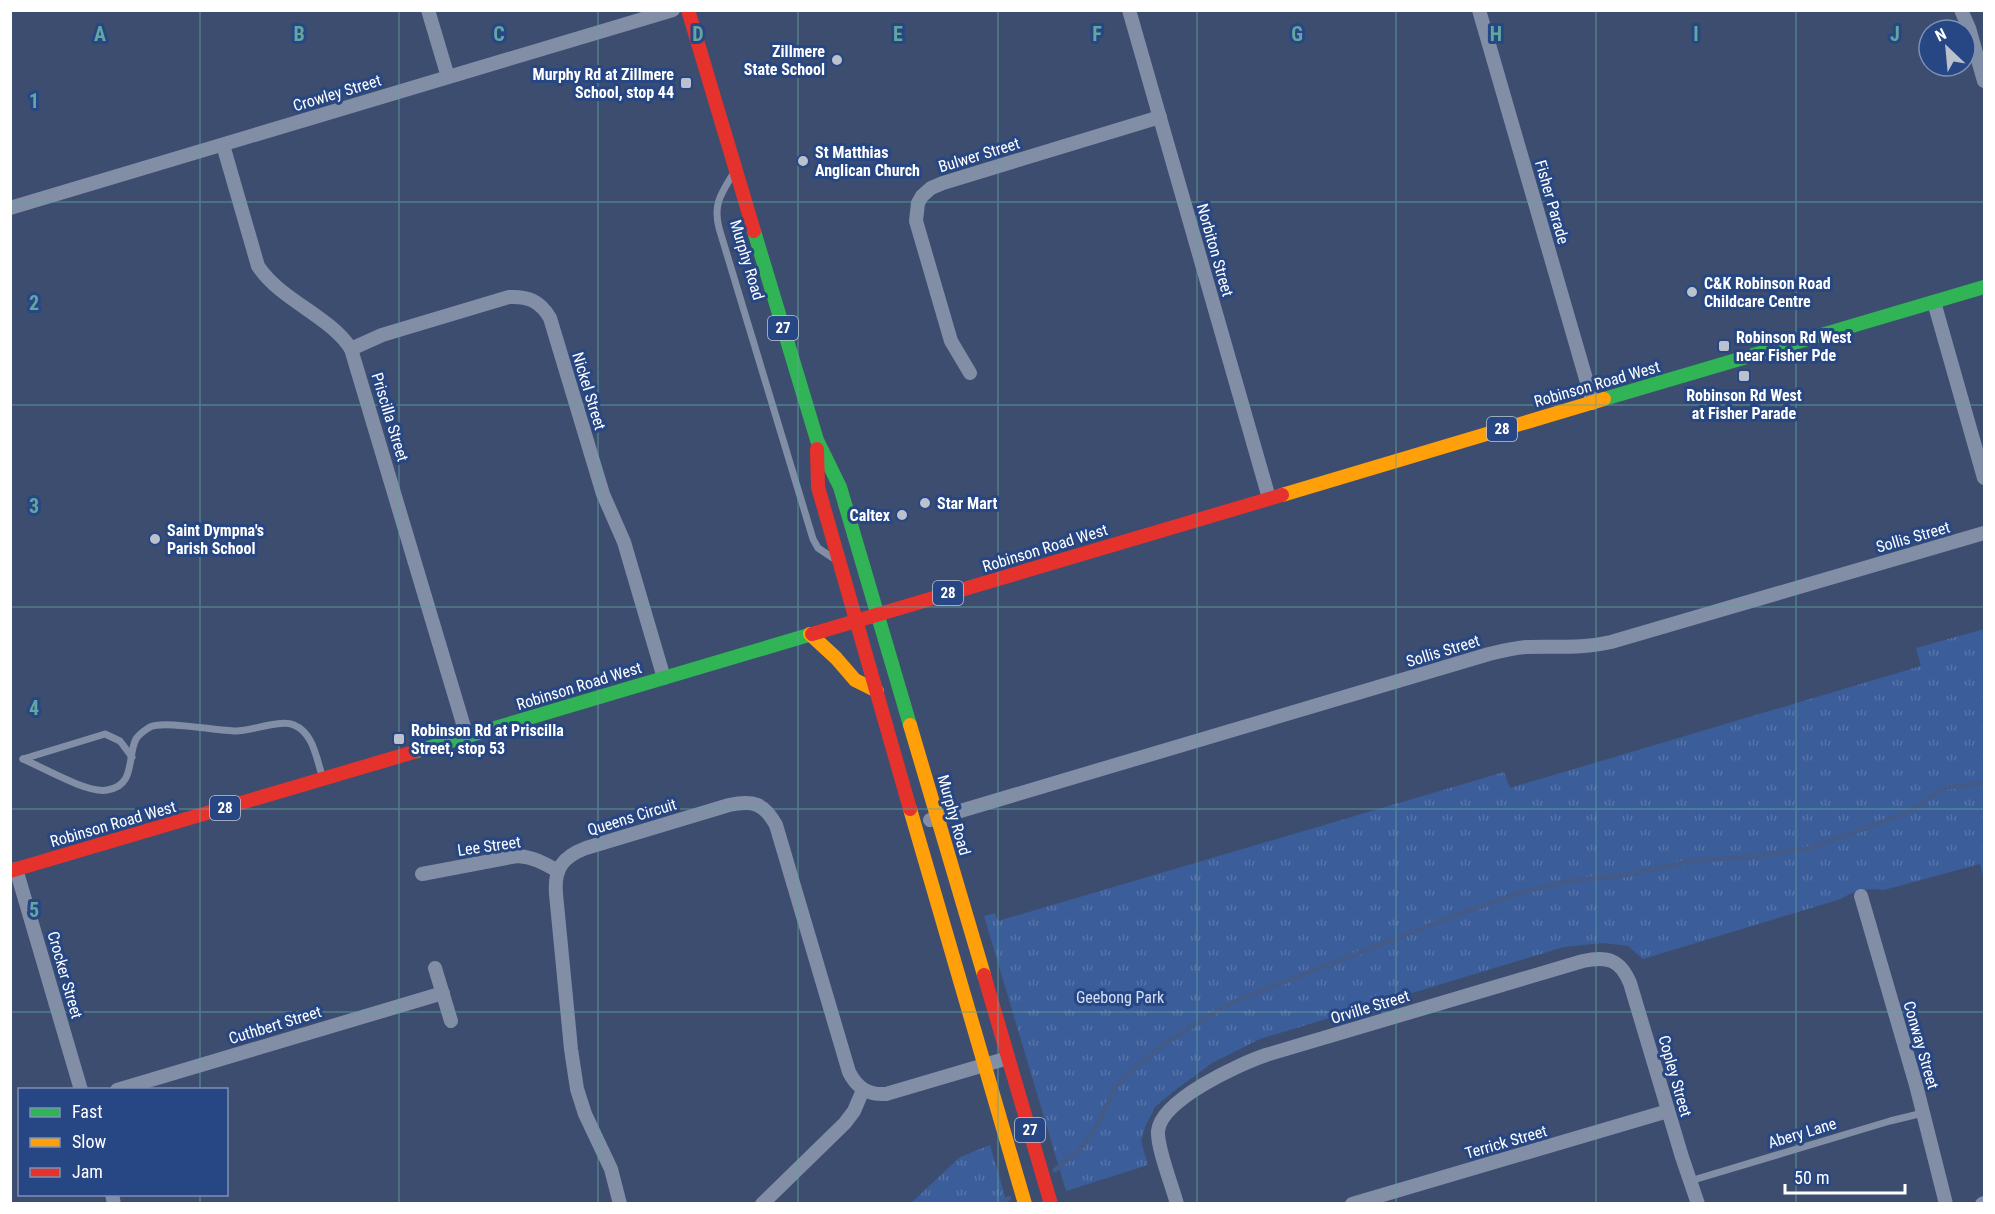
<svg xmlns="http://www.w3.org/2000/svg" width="1995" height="1214" font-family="'Roboto Condensed',sans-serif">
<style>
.park{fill:url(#park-tufts)}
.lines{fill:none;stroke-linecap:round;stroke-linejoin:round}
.stream{stroke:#445b87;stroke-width:4.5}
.lane{stroke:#828ea5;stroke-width:7}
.street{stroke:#828ea5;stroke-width:14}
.fast{stroke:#30b455;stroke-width:14}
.slow{stroke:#ff9f0a;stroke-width:14}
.jam{stroke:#e5322d;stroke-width:14}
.grid{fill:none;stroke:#63a6a1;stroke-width:1.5;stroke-opacity:0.55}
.poi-dot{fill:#bbc1cd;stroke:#274784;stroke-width:2}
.labels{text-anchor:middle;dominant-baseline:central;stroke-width:6;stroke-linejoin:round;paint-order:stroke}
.shield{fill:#274784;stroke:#bec8da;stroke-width:1.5}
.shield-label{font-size:15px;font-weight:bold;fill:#fff}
.poi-label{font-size:16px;font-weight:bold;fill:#fff;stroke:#274784;text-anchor:start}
.street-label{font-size:16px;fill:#fff;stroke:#274784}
.park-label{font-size:16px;fill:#d4e0f6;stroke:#274784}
.grid-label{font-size:20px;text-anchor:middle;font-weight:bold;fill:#63a6a1;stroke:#274784;stroke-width:6;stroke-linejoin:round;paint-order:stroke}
</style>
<defs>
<pattern id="park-tufts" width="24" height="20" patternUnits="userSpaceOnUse" patternTransform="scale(1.5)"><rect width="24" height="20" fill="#3b5d9a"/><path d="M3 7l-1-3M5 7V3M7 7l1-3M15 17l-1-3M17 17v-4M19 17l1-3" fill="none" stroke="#5875a9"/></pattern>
</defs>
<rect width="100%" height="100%" fill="#3c4d6f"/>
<g class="park">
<path d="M1984 629V880L1980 864 1884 890C1868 888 1855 890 1841 899L1643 959 1628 946 1603 943 1564 947 1260 1039 1212 1063 1174 1091 1155 1107 1145 1127 1141 1141 1148 1165 1066 1191 984 916 995 913 998 921 1504 772 1510 788 1921 666 1916 648Z"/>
<polygon points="990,1145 1007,1203 911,1203 960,1157"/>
</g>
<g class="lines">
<g class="stream">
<polyline points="1055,1170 1079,1150 1097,1126 1115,1088 1136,1067 1167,1042 1230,1003 1459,914 1519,893 1568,881 1626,875 1692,861 1758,856 1811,848 1909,812 1944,788 1984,783"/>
<polyline points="1001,1204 1009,1198"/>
</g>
<g class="lane">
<path d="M733 174C721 194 713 204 719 228L813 539 818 548 833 558"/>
<path d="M23 759C42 767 88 794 107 790 136 786 127 756 136 739 140 733 144 731 150 727 163 720 217 731 236 731 252 731 280 719 294 725 313 733 316 757 322 775"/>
<polyline points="23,759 105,734 120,741 132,757"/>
<polyline points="1690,1181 1890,1121 1923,1113"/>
</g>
<g class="street">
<polyline points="428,10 448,77"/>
<polyline points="1129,10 1269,498"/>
<polyline points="1479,10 1593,403"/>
<polyline points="1961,10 1969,28 1984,81"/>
<path d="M223 145 258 266C280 300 330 316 351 349L467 737"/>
<polyline points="10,208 673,10"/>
<polyline points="1934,302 1984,478"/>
<path d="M351 349 382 335 509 297C528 296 540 301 550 318L603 494 624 542 664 678"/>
<polyline points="970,373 951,341 916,221 918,203 922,196 931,188 943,183 1160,117"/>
<path d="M930 820 1489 654C1501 651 1514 648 1526 647 1556 646 1582 649 1611 642L1984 533"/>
<polyline points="16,869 81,1090"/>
<path d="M422 874 517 856C534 857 544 863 558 871"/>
<polyline points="1861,896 1916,1085 1946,1204"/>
<polyline points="435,968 451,1021"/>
<polyline points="117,1090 443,993"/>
<polyline points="112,1194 114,1204"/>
<path d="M620 1204 611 1169 585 1114 577 1089 571 1049 556 894C554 869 562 857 586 848L729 805C753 800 764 803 776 825L849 1072C857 1088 868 1095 886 1094L1008 1058"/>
<polyline points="762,1204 845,1123 854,1111 863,1090"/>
<path d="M1177 1204C1172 1185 1157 1148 1158 1131 1161 1100 1239 1064 1266 1055L1583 961C1607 956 1620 959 1630 983L1682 1157 1698 1204"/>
<polyline points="1352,1204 1668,1111"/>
<polyline points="1982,1204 1984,1203"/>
</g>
<g class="fast">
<polyline points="754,231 817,440 840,487 910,725"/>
<polyline points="1604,399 1984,287"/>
<polyline points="414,752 812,634"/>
</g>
<g class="slow">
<polyline points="1282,495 1604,399"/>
<polyline points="810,634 836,658 855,680 877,691"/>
<polyline points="910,725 984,975"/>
<polyline points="910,809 1025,1204"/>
</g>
<g class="jam">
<polyline points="688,10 754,231"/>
<polyline points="817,449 818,487 910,809"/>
<polyline points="812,634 1282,495"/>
<polyline points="10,871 414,752"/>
<polyline points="984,975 1051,1204"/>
</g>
</g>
<path class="grid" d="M200 10V1090M399 10V1204M598 10V1204M798 10V1204M998 10V1204M1197 10V1204M1396 10V1204M1596 10V1204M1796 10V1204M10 202H1984M10 405H1984M10 607H1984M10 809H1984M10 1012H1984M200 1194V1204"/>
<g class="poi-dot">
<circle cx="837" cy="60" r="6"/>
<rect x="680" y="77" width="12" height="12" rx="3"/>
<circle cx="803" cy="161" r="6"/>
<circle cx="1692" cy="292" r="6"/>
<rect x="1718" y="340" width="12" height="12" rx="3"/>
<rect x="1738" y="370" width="12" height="12" rx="3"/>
<circle cx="925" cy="503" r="6"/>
<circle cx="902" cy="515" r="6"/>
<circle cx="155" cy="539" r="6"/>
<rect x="393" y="733" width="12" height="12" rx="3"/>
</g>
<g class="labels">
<g class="shield">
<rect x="768" y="316" width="30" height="24" rx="4.5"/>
<rect x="1487" y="417" width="30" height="24" rx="4.5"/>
<rect x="933" y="581" width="30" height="24" rx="4.5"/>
<rect x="210" y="796" width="30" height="24" rx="4.5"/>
<rect x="1015" y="1118" width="30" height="24" rx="4.5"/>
</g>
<g class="shield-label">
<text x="783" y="328">27</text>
<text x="1502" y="429">28</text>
<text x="948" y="593">28</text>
<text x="225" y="808">28</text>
<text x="1030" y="1130">27</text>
</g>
<g class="poi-label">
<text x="825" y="51" text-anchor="end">Zillmere<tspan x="825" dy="18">State School</tspan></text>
<text x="674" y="74" text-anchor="end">Murphy Rd at Zillmere<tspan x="674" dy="18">School, stop 44</tspan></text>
<text x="815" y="152">St Matthias<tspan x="815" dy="18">Anglican Church</tspan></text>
<text x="1704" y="283">C&amp;K Robinson Road<tspan x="1704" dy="18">Childcare Centre</tspan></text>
<text x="1736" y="337">Robinson Rd West<tspan x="1736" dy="18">near Fisher Pde</tspan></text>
<text x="1744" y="395" text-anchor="middle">Robinson Rd West<tspan x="1744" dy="18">at Fisher Parade</tspan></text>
<text x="937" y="503">Star Mart</text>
<text x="890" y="515" text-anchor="end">Caltex</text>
<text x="167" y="530">Saint Dympna's<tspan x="167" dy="18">Parish School</tspan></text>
<text x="411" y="730">Robinson Rd at Priscilla<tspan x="411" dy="18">Street, stop 53</tspan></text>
</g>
<g class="street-label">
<text transform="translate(337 93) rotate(-17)">Crowley Street</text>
<text transform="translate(979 155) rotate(-17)">Bulwer Street</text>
<text transform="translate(1552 202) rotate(74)">Fisher Parade</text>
<text transform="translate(1215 250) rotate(74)">Norbiton Street</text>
<text transform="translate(747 260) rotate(73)">Murphy Road</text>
<text transform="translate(1597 384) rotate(-16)">Robinson Road West</text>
<text transform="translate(589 391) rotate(73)">Nickel Street</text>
<text transform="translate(390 417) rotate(73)">Priscilla Street</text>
<text transform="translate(1913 537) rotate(-16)">Sollis Street</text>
<text transform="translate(1045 548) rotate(-17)">Robinson Road West</text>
<text transform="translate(1443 651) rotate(-17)">Sollis Street</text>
<text transform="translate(579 686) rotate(-17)">Robinson Road West</text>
<text transform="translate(954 815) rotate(74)">Murphy Road</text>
<text transform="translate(632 817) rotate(-17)">Queens Circuit</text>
<text transform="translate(113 824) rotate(-16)">Robinson Road West</text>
<text transform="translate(489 846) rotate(-8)">Lee Street</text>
<text transform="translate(65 975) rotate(74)">Crocker Street</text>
<text transform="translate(1370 1007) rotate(-17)">Orville Street</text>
<text transform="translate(275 1025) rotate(-17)">Cuthbert Street</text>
<text transform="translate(1921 1045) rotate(74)">Conway Street</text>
<text transform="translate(1675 1076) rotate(74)">Copley Street</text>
<text transform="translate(1802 1133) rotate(-17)">Abery Lane</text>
<text transform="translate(1506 1142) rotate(-16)">Terrick Street</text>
</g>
<g class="park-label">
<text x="1120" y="997">Geebong Park</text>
</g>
</g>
<g class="grid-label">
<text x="100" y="41">A</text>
<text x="299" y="41">B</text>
<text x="499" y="41">C</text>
<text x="698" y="41">D</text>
<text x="898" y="41">E</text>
<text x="1097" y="41">F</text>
<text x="1297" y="41">G</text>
<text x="1496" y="41">H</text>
<text x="1696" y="41">I</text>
<text x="1895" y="41">J</text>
<text x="34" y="108">1</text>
<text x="34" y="310">2</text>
<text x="34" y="513">3</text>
<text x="34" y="715">4</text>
<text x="34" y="917">5</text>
</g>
<rect width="1995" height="1214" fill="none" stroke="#ffffff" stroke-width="24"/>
<rect x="18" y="1088" width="210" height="108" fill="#274784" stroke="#7d91b5" stroke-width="1.5"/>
<rect x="30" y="1108" width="30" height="9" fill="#30b455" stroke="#7d91b5" stroke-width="1.5"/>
<text x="72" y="1118" font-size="18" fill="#ffffff">Fast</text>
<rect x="30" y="1138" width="30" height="9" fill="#ff9f0a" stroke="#7d91b5" stroke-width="1.5"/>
<text x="72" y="1148" font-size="18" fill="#ffffff">Slow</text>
<rect x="30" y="1168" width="30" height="9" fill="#e5322d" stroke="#7d91b5" stroke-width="1.5"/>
<text x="72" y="1178" font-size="18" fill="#ffffff">Jam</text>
<g transform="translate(1947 48) rotate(334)"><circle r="28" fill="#274784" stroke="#7d91b5" stroke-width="1.5"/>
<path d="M0-4.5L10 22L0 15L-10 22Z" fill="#bbc1cd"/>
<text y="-9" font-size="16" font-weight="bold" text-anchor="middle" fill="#ffffff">N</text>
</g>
<path d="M1785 1184v9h120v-9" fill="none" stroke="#ffffff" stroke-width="3"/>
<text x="1794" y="1184" font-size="18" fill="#ffffff" stroke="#274784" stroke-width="4.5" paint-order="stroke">50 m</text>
</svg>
